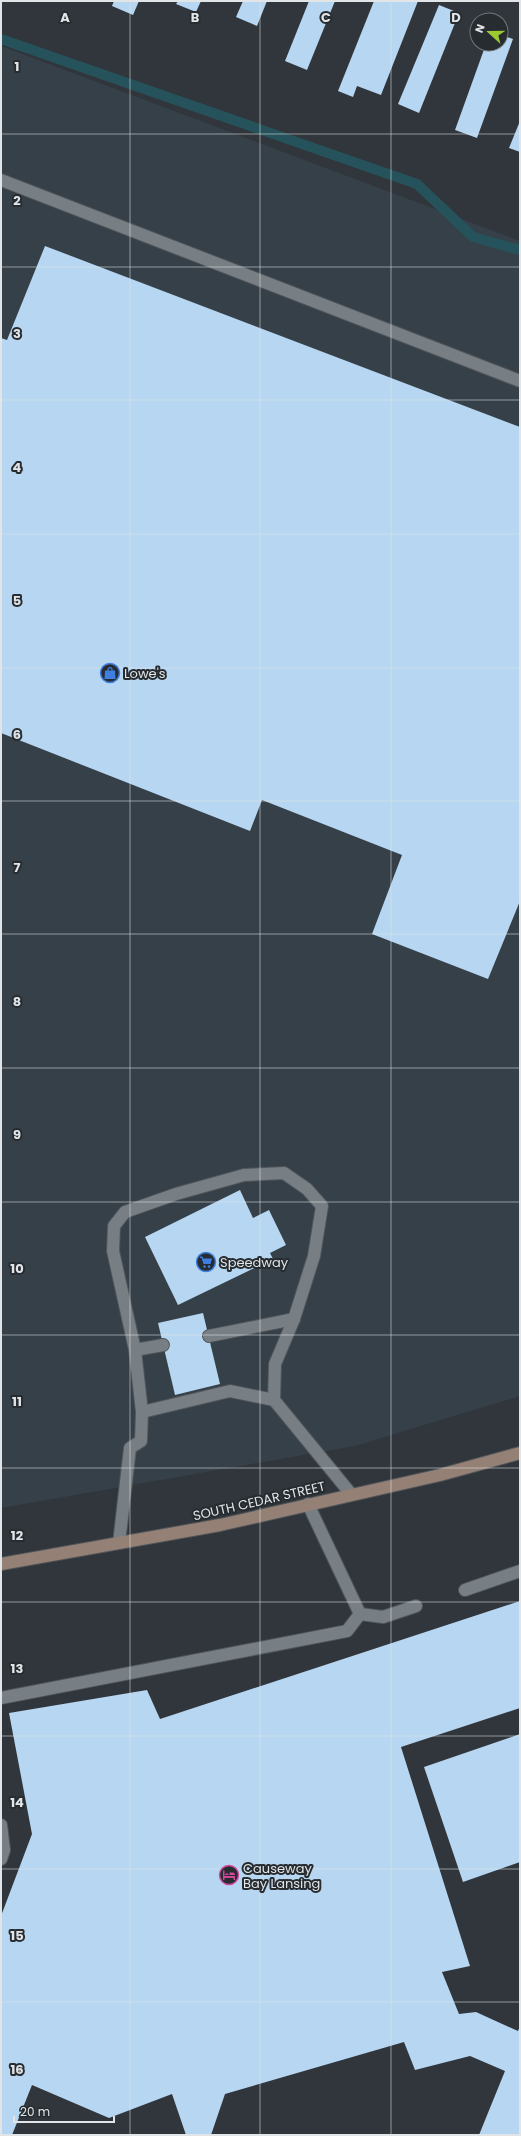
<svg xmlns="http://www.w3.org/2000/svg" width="521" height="2136" font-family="Poppins,sans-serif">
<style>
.built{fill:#364049}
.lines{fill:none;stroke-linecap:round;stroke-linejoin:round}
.stream{stroke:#26535b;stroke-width:10}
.building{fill:#b7d6f2}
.lane-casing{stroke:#505559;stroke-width:14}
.secondary-casing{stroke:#505559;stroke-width:14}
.lane{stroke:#787f84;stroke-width:12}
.secondary{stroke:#948075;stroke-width:12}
.grid{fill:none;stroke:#e1e5e8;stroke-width:1;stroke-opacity:0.55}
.labels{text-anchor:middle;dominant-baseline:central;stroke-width:4;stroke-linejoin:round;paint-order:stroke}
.poi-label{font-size:13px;fill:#e1e5e8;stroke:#272c31;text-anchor:start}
.street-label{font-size:13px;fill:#e1e5e8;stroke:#272c31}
.grid-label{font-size:13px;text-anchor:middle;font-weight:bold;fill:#e1e5e8;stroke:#272c31;stroke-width:4;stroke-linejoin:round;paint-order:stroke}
</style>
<rect width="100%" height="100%" fill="#30363b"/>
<polygon class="built" points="1,46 520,241 520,1396 355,1446 1,1508"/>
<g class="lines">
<polyline class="stream" points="1,39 417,184 473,237 520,250"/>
</g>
<g class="building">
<polygon points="114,1 139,1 133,15 112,6"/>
<polygon points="178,1 201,1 196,12 176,4"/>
<polygon points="243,1 267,1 257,26 236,17"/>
<polygon points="309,1 335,1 307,70 285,61"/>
<polygon points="374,1 418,1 381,95 357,86 353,97 338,91"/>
<polygon points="439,5 459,13 419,113 398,104"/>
<polygon points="501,35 513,39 477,138 455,130 486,44 501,44"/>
<polygon points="520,121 520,152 509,148"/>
<polygon points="45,246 520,427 520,901 488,979 372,934 402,855 262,800 250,831 1,733 1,338 7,340"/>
<polygon points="240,1190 253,1218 269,1210 286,1245 270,1253 273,1259 178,1305 145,1237"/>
<polygon points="203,1313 220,1384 175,1395 158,1323"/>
<polygon points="520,1601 520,1708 401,1747 470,1966 442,1972 459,2014 476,2012 518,2031 520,2026 520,2135 479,2135 505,2071 470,2056 415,2070 404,2042 225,2094 211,2135 186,2135 172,2094 109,2118 32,2085 12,2135 1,2135 1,1916 32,1834 9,1713 147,1690 160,1719"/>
<polygon points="520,1734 520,1862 463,1882 424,1767"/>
</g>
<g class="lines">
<defs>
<g id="lane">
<polyline points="1,180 520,381"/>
<polyline points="209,1336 294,1319"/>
<polyline points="135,1350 163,1345"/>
<polyline points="142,1412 230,1391 274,1400"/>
<polyline points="308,1504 360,1614 383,1617 416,1606"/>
<polyline points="119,1543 130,1448 141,1441 142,1412 135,1350 113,1251 114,1226 125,1212 176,1194 244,1175 284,1173 307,1189 322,1206 314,1256 294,1319 275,1364 274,1400 351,1494"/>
<polyline points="465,1590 520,1571"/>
<polyline points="1,1698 347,1631 360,1614"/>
<polyline points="1,1825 4,1850 1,1859"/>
</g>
<polyline id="secondary" points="1,1564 220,1525 440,1475 520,1453"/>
</defs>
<use href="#lane" class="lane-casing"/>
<use href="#secondary" class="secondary-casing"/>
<use href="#lane" class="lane"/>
<use href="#secondary" class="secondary"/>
</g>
<path class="grid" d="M130 1V2135M260 1V2135M391 1V2135M1 134H520M1 267H520M1 400H520M1 534H520M1 668H520M1 801H520M1 934H520M1 1068H520M1 1202H520M1 1335H520M1 1468H520M1 1602H520M1 1736H520M1 1869H520M1 2002H520"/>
<defs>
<symbol id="shop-ring" viewBox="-11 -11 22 22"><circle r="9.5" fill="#272c31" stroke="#3f7fe0" stroke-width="1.5"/><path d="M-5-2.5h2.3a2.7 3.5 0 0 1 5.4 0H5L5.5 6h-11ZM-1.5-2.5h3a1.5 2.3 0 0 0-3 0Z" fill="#3f7fe0"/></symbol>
<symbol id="supermarket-ring" viewBox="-11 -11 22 22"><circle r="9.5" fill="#272c31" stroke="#3f7fe0" stroke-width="1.5"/><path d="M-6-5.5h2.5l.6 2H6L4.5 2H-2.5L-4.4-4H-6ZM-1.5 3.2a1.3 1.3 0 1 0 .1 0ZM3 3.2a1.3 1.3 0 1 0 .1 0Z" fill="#3f7fe0"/></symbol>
<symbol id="hotel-ring" viewBox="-11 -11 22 22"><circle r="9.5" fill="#272c31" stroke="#d1479c" stroke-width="1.5"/><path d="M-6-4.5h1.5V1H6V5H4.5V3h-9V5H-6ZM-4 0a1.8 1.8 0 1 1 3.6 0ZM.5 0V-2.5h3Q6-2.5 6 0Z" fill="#d1479c"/></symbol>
</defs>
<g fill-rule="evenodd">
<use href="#shop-ring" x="99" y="662" width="22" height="22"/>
<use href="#supermarket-ring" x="195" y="1251" width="22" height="22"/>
<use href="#hotel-ring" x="218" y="1864" width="22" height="22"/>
</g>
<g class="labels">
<g class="poi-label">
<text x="124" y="673">Lowe's</text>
<text x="220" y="1262">Speedway</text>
<text x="243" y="1868">Causeway<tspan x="243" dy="15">Bay Lansing</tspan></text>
</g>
<g class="street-label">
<text transform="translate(259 1501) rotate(-13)">SOUTH CEDAR STREET</text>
</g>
</g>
<g class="grid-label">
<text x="65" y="22">A</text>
<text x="195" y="22">B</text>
<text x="326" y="22">C</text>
<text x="456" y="22">D</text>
<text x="17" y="71">1</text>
<text x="17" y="205">2</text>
<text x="17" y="338">3</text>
<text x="17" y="472">4</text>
<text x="17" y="605">5</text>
<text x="17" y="739">6</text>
<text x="17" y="872">7</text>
<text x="17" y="1006">8</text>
<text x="17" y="1139">9</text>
<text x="17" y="1273">10</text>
<text x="17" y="1406">11</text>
<text x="17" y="1540">12</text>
<text x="17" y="1673">13</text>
<text x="17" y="1807">14</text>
<text x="17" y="1940">15</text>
<text x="17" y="2074">16</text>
</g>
<rect width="521" height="2136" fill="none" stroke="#e1e5e8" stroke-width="4"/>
<g transform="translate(489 32) rotate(291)"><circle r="19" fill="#272c31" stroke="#71767a"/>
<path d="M0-3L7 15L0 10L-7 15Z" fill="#9dca30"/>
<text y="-6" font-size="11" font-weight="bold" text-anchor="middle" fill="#e1e5e8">N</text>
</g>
<path d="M14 2116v6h100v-6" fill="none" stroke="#e1e5e8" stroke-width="2"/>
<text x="20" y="2116" font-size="12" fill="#e1e5e8" stroke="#272c31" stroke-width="3" paint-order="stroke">20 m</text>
</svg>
